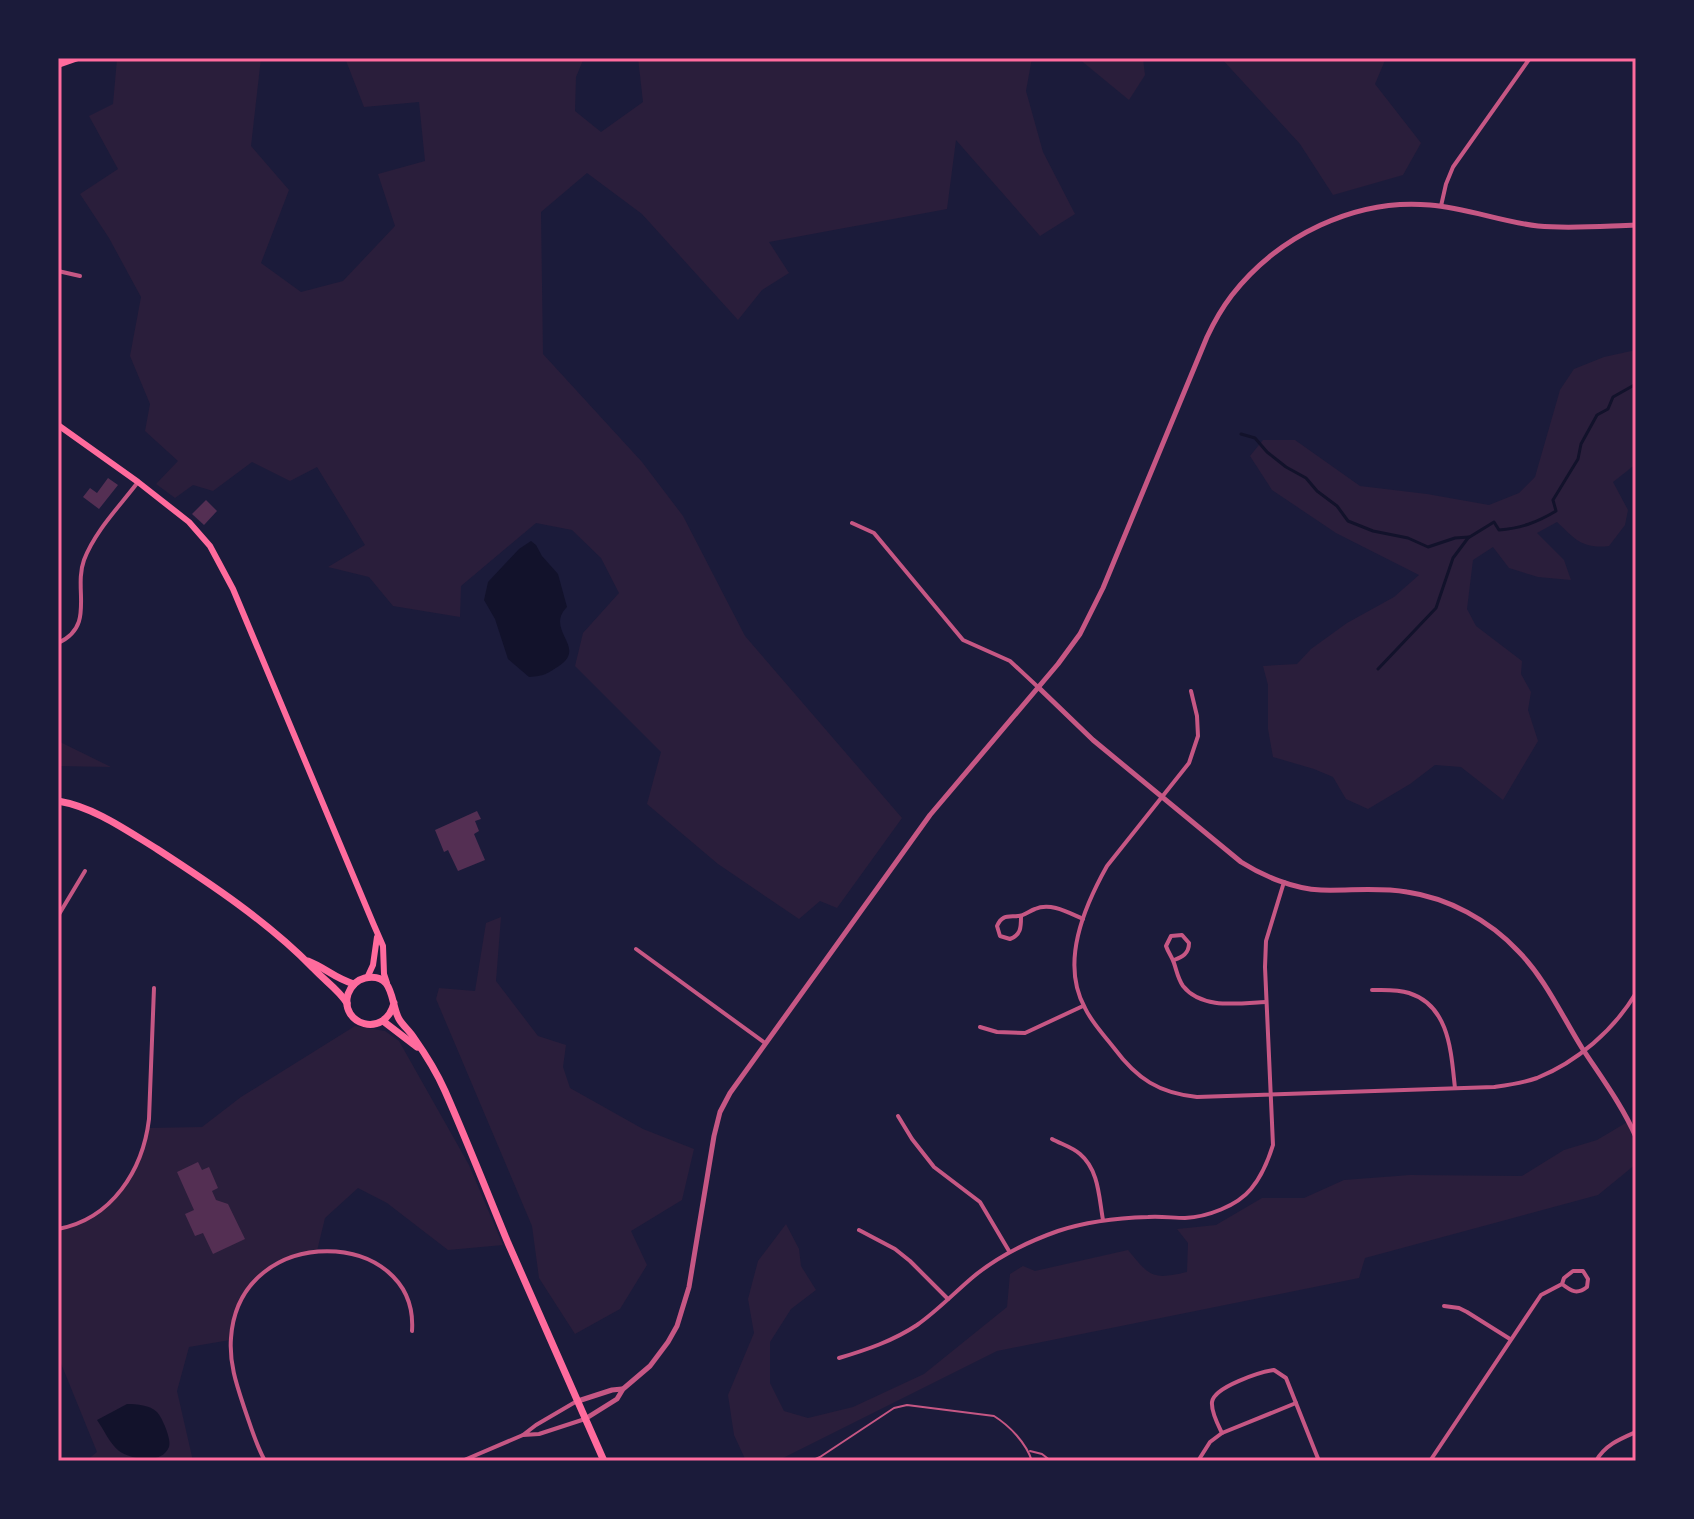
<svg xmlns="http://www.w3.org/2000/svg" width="1694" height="1519" font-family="'PT Serif',serif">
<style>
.green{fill:#2a1e3b}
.water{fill:#12122b}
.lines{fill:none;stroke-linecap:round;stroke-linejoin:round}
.stream{stroke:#12122b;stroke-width:3}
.building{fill:#542f53}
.service{stroke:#c65784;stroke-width:2}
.minor{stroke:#c65784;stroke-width:4}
.tertiary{stroke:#c65784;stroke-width:5}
.secondary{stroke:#ff6b9d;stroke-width:6}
.primary{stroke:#ff6b9d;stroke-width:7}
.neatline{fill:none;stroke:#ff6b9d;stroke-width:3}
</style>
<rect width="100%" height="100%" fill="#1b1b3a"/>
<g class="green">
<polygon points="119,58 261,58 251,146 289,190 261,263 301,292 343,281 395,226 378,174 425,161 419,102 364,107 345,58 584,58 576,77 575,111 601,132 643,102 638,58 1032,58 1026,91 1043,152 1075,214 1040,236 956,140 947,209 769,242 789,273 762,290 738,320 642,214 587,173 541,212 543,354 642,462 683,516 745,636 902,818 837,908 820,901 799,919 718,864 647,804 661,752 575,666 583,633 619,593 601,558 572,530 536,523 461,586 460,617 393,606 369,577 328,567 365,545 317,467 290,481 252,462 213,491 193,485 175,498 156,484 178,461 145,431 150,404 130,356 141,297 109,238 80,194 118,169 89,116 113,104 117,59"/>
<polygon points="1078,58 1143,58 1145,75 1129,100"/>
<polygon points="1221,58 1386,58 1375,84 1421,143 1403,175 1333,195 1300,144"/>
<path d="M1636 350V464L1613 482 1628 510 1625 525 1609 546C1582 549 1575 539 1557 522L1537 533 1564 560 1571 580 1538 577 1509 568 1493 547 1473 560 1467 609 1476 626 1522 661 1521 674 1531 692 1528 710 1538 741 1503 800 1461 767 1435 765 1410 784 1368 809 1346 799 1333 777 1314 769 1273 757 1268 729V685L1263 666 1297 664 1311 649 1347 623 1394 597 1419 575 1336 533 1272 490 1250 456 1263 440H1295L1360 486 1427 494 1489 505 1519 493 1535 477 1560 390 1574 369 1604 357Z"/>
<polygon points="58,741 111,767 58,766"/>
<polygon points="501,917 496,981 538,1036 566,1045 563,1067 570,1088 643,1129 694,1149 682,1200 631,1231 647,1265 620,1309 575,1334 539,1278 532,1226 436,999 439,988 475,991 486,923"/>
<path d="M355 1026 385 1031 399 1041 469 1165 503 1245 448 1250 387 1203 358 1188 325 1218 317 1251C267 1256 237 1292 230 1340L189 1347 177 1391 193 1461H86L97 1452 58 1356V1229L90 1217 107 1205 129 1180 148 1128 202 1127 241 1097Z"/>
<path d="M1629 1121 1636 1137V1164L1598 1195 1365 1258 1359 1278 997 1351 777 1461H746L734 1435 728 1395 754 1333 748 1299 758 1261 786 1224 799 1249 801 1266 816 1290 791 1309 770 1342V1383L784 1411 808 1418 853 1407 924 1374 1007 1307 1010 1274 1023 1266 1035 1271 1128 1250C1150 1277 1153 1280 1187 1272L1188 1243 1177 1229 1216 1225 1262 1198H1304L1344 1180 1410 1175 1522 1176 1564 1150 1597 1140Z"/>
</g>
<g class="water">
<path d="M531 541 536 545 542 556 558 574 567 607C544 630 588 647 559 666 546 674 545 676 529 677L508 659 495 619 484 600 488 582 519 549Z"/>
<path d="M127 1404C137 1404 150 1405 157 1412 162 1417 172 1440 169 1447 162 1465 132 1460 119 1451 110 1444 104 1430 97 1420Z"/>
</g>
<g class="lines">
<g class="stream">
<polyline points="1241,434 1255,438 1267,452 1286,467 1306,478 1317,491 1337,506 1348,521 1373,531 1408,538 1428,547 1455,538 1469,537"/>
<path d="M1378 669 1436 608 1453 558 1468 538 1494 522 1499 530C1521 528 1536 523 1556 511L1553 500 1578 459 1581 444 1597 415 1608 409 1613 397 1636 384"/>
</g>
</g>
<g class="building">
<polygon points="108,478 118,485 99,509 83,497 90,488 97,493"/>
<polygon points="206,500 217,511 204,525 192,514"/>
<polygon points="477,811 481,819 475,821 479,831 474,834 485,860 458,871 448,850 444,852 435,830"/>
<polygon points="198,1162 202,1170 209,1167 218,1188 212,1191 216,1200 228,1204 245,1239 213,1254 203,1233 195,1236 185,1214 194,1210 177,1172"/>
</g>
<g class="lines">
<g class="service">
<polyline points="1030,1451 1042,1454 1051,1461"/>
<path d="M811 1461 820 1457 894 1408 907 1405 994 1416C1010 1426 1026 1443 1032 1461"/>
</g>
<g class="minor">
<polyline points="1441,206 1446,184 1453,167 1530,58"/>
<polyline points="58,271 80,276"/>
<polyline points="852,523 874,533 963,640 1010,661 1039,688"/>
<path d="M58 643C96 626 73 590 84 560 95 531 119 507 138 482"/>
<path d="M1191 691 1197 716 1198 736 1189 763 1107 866C1084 907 1060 963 1085 1008 1092 1023 1104 1035 1114 1048 1137 1079 1159 1093 1197 1097L1494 1087C1508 1085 1523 1083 1537 1078 1577 1062 1614 1030 1636 993"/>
<polyline points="58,916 85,871"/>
<path d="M1021 917C1021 927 1021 935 1010 939L1000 936 997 926C1002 915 1007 917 1018 916 1024 916 1029 911 1035 909 1051 902 1069 913 1083 919"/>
<polyline points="636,949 765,1043"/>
<path d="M1174 960C1182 957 1189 954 1189 943L1182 935 1171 936 1166 946C1168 952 1172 957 1174 963 1177 972 1178 979 1183 986 1202 1010 1240 1003 1266 1002"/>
<path d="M1372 990C1384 990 1397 989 1409 993 1450 1006 1451 1053 1455 1088"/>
<polyline points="980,1027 997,1032 1025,1033 1083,1006"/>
<polyline points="898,1116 912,1139 934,1167 980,1202 1009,1251"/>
<path d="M1052 1139C1061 1144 1072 1147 1080 1154 1099 1170 1099 1198 1103 1220"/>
<path d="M58 1229C112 1219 143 1170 149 1119L154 988"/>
<polyline points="859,1230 895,1249 910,1261 948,1299"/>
<polyline points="1444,1306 1459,1308 1467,1312 1510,1339"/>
<path d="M839 1358C866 1350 893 1341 917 1325 937 1311 954 1293 973 1277 998 1256 1027 1242 1058 1231 1088 1221 1118 1218 1148 1217 1161 1216 1173 1218 1185 1218 1207 1217 1237 1206 1251 1189 1262 1176 1268 1161 1273 1145L1265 967 1266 941 1284 882"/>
<polyline points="577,1401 536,1425 523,1435 539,1434 585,1419"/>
<path d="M1222 1433C1218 1425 1211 1412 1212 1402 1214 1387 1260 1372 1274 1370L1286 1378 1319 1461"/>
<path d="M265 1461C256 1445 251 1427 245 1410 237 1386 229 1364 231 1338 239 1220 419 1227 412 1331"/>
<polyline points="462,1461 523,1435"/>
<polyline points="1198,1461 1210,1442 1222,1433 1296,1403"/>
<path d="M1430 1461 1541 1295 1562 1284 1564 1278 1573 1271H1583L1588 1279 1587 1287C1577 1295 1571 1291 1562 1284"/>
<path d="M1596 1461C1605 1445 1620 1439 1636 1432"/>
</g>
<g class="tertiary">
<path d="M1039 688 1093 740 1241 862C1263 876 1294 889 1321 890 1349 891 1378 887 1407 892 1448 898 1489 920 1518 951 1545 978 1562 1016 1582 1048 1601 1077 1622 1105 1636 1137"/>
<polyline points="578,1401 612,1390 622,1389"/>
<path d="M585 1419 617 1399 623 1389 650 1366 668 1342 677 1326 689 1287 714 1136 720 1112 730 1093 930 815 1058 664 1080 634 1103 588 1207 337C1214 322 1222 308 1232 295 1278 236 1355 198 1430 205 1467 208 1502 222 1538 226 1570 229 1604 226 1636 225"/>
</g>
<g class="secondary">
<polyline points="58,65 78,58"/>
<polyline points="58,425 138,482 189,522 210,546 233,589 373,923 383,946 384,974 387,983"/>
<polyline points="367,978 373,965 377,937"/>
</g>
<g class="primary">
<path d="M58 801C94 807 126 830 157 849 211 884 268 922 313 968 325 981 338 989 347 1003"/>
<path d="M308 961C326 968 334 978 354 984"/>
<path d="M394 1003C385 1039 339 1025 348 994 351 986 357 980 365 978 395 972 390 1003 399 1019 403 1026 410 1031 414 1038 426 1055 437 1073 445 1091 467 1141 487 1192 508 1243 540 1316 572 1388 604 1461"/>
<polyline points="383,1021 417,1047"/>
</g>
</g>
<rect width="1694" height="1519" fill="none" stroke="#1b1b3a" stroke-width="120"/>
<rect x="60" y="60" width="1574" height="1399" class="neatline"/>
</svg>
